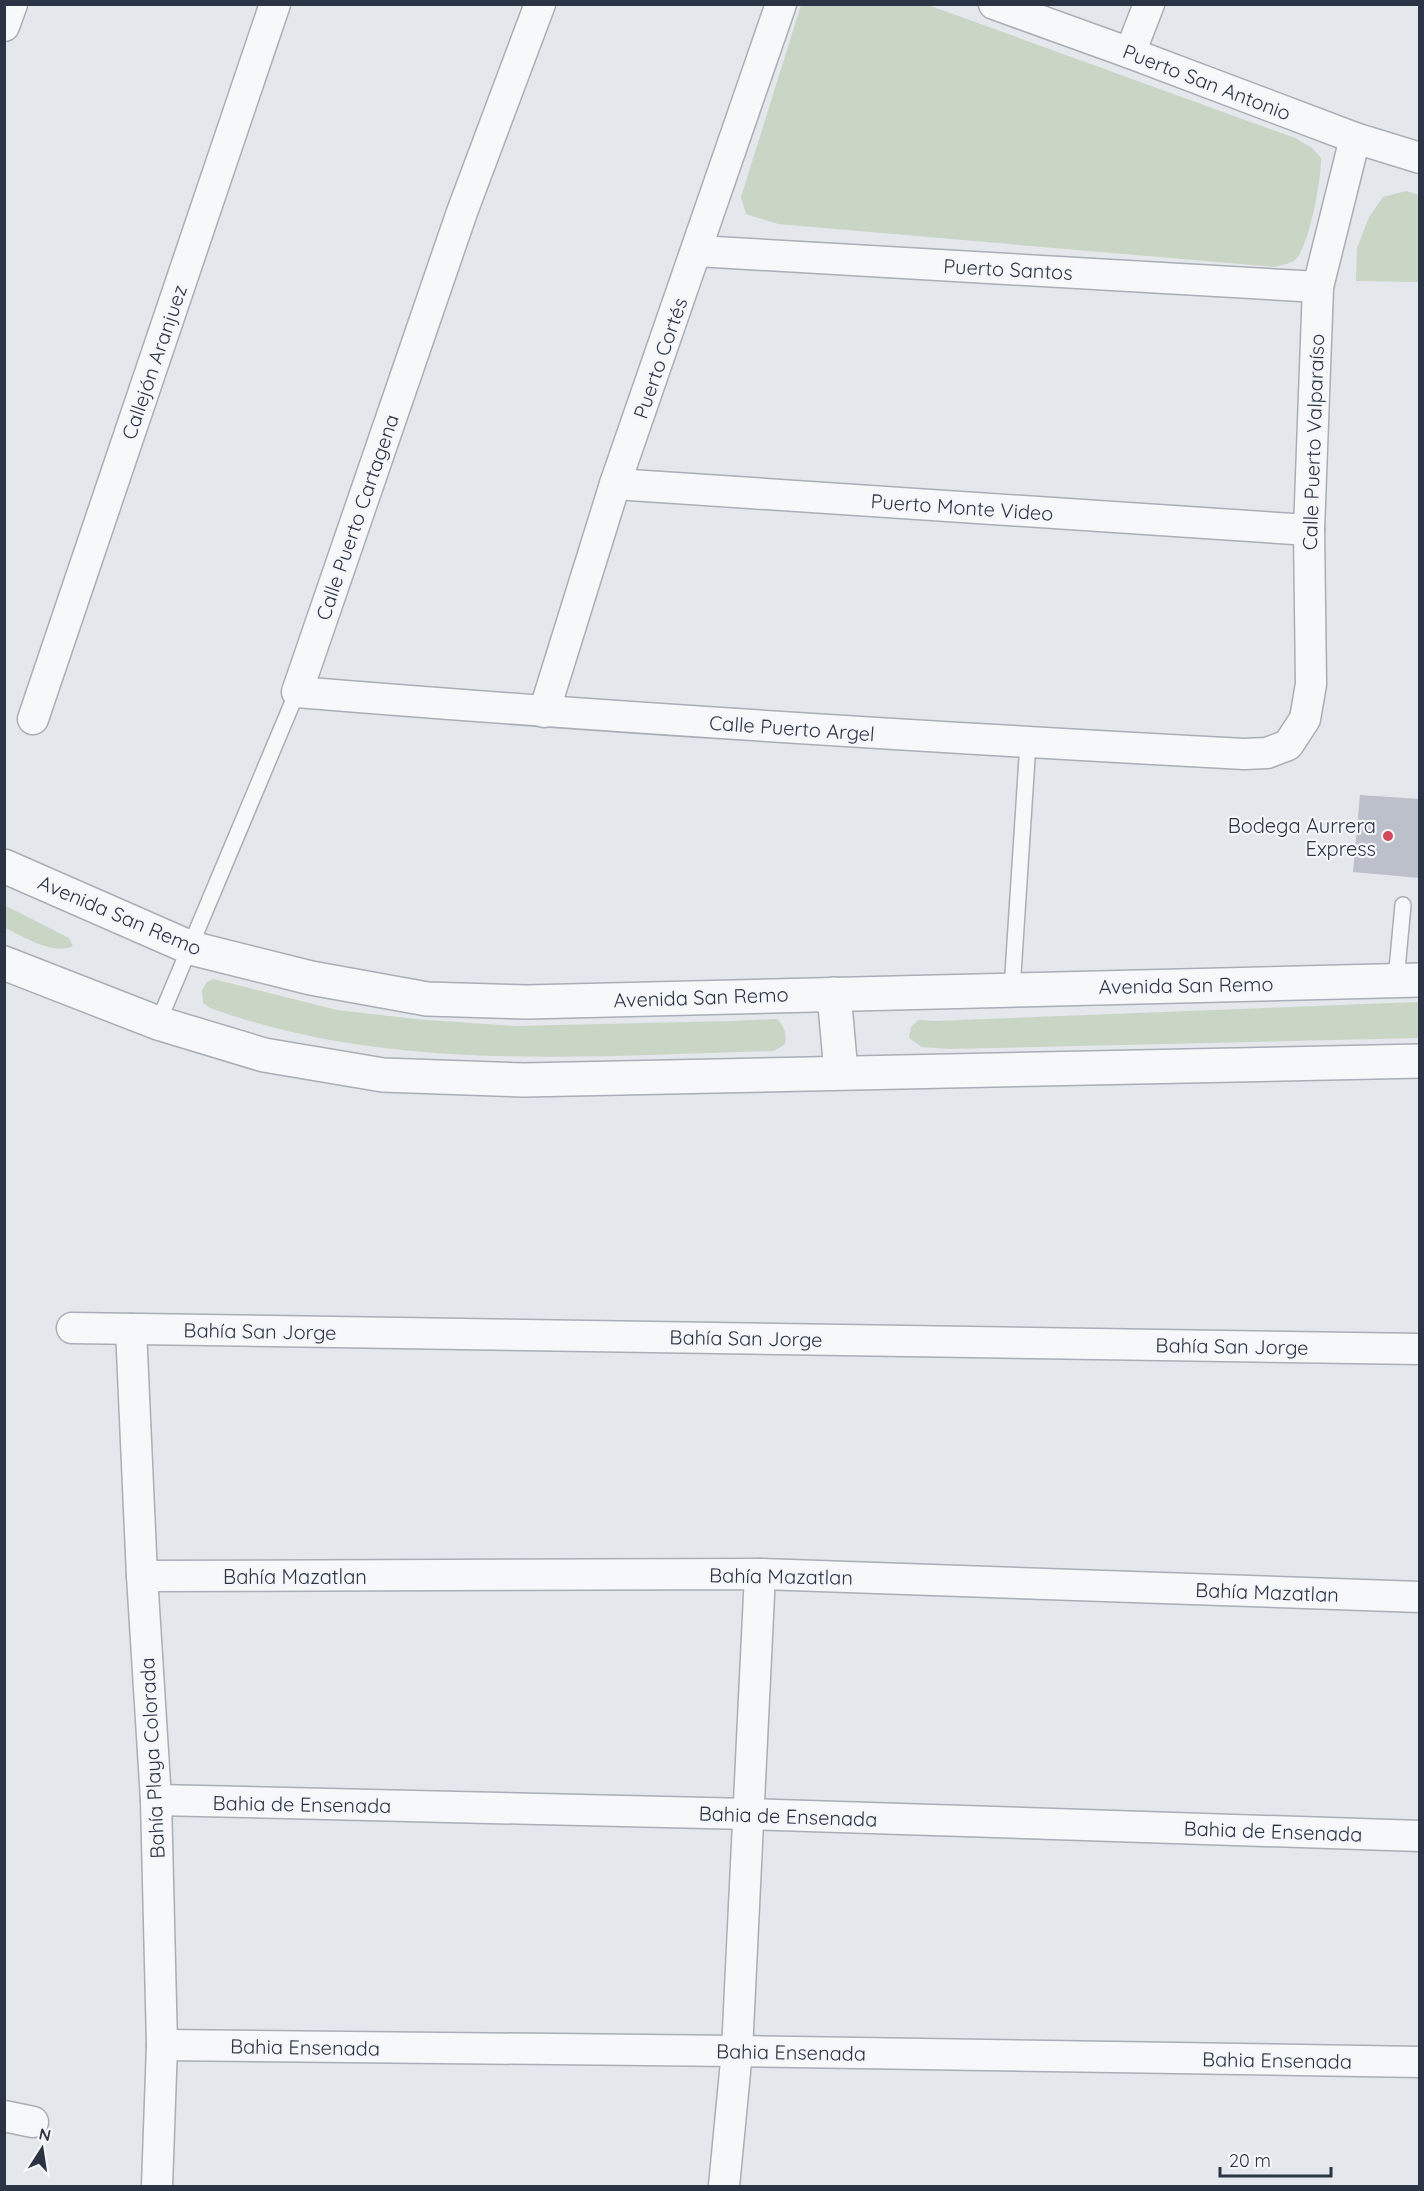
<svg xmlns="http://www.w3.org/2000/svg" width="1424" height="2191" font-family="Quicksand,sans-serif">
<style>
.green{fill:#c9d6c5}
.building{fill:#bbc0ca}
.lines{fill:none;stroke-linecap:round;stroke-linejoin:round}
.service-casing{stroke:#a9aeb7;stroke-width:18}
.minor-casing{stroke:#a9aeb7;stroke-width:33}
.tertiary-casing{stroke:#a9aeb7;stroke-width:36}
.service{stroke:#f7f8fa;stroke-width:15}
.minor{stroke:#f7f8fa;stroke-width:30}
.tertiary{stroke:#f7f8fa;stroke-width:33}
.poi-dot{fill:#d1495b;stroke:#f4f6f9;stroke-width:2}
.labels{text-anchor:middle;dominant-baseline:central;stroke-width:4.5;stroke-linejoin:round;paint-order:stroke}
.street-label{font-size:20px;fill:#2b3445;stroke:#f4f6f9}
.poi-label{font-size:20px;fill:#2b3445;stroke:#f4f6f9;text-anchor:end}
</style>
<rect width="100%" height="100%" fill="#e4e7ec"/>
<g class="green">
<path d="M801 5H928L1295 138 1312 148 1321 158C1322 177 1309 246 1296 259 1291 264 1281 265 1274 267L778 224 746 214 741 197Z"/>
<polygon points="1406,191 1419,195 1419,282 1356,281 1357,248 1369,217 1383,197"/>
<path d="M4 905 69 938 73 946C55 956 22 936 5 928Z"/>
<path d="M213 979 337 1010 415 1019 515 1026 732 1021 777 1019C784 1026 787 1034 785 1044L774 1051C586 1056 391 1073 210 1008L203 1003 202 990 207 982Z"/>
<polygon points="1417,1002 1419,1003 1419,1038 949,1049 922,1047 909,1038 911,1027 918,1020 935,1021"/>
</g>
<polygon class="building" points="1360,795 1420,799 1420,878 1353,872"/>
<g class="lines">
<defs>
<g id="service">
<polyline points="1396,980 1403,905"/>
<polyline points="1012,989 1028,743"/>
<polyline points="158,1023 297,692"/>
</g>
<g id="minor">
<path d="M540 4 462 212 297 692C612 718 928 737 1244 754L1267 753 1288 745 1305 719 1311 684 1309 530 1318 287 1355 138"/>
<polyline points="994,4 1130,53 1355,138 1420,158"/>
<polyline points="4,26 12,4"/>
<polyline points="1130,53 1149,4"/>
<polyline points="697,251 1318,287"/>
<polyline points="615,484 1309,530"/>
<polyline points="544,712 615,484 781,4"/>
<polyline points="33,719 275,4"/>
<polyline points="72,1328 1420,1349"/>
<polyline points="131,1329 142,1576 156,1800 162,2045 157,2186"/>
<polyline points="142,1576 760,1574 1420,1597"/>
<polyline points="156,1800 748,1814 1420,1836"/>
<polyline points="162,2045 737,2051 1420,2062"/>
<polyline points="4,2116 33,2122"/>
<polyline points="724,2186 737,2051 760,1574"/>
</g>
<g id="tertiary">
<polyline points="4,866 191,948 311,978 427,999 527,1002 1420,980"/>
<polyline points="4,963 158,1023 264,1055 383,1075 524,1080 1420,1061"/>
<polyline points="834,994 841,1072"/>
</g>
</defs>
<use href="#service" class="service-casing"/>
<use href="#minor" class="minor-casing"/>
<use href="#tertiary" class="tertiary-casing"/>
<use href="#service" class="service"/>
<use href="#minor" class="minor"/>
<use href="#tertiary" class="tertiary"/>
</g>
<circle class="poi-dot" cx="1388" cy="836" r="6"/>
<g class="labels">
<g class="street-label">
<text transform="translate(1207 82) rotate(21)">Puerto San Antonio</text>
<text transform="translate(1008 269) rotate(3)">Puerto Santos</text>
<text transform="translate(660 358) rotate(-71)">Puerto Cortés</text>
<text transform="translate(154 362) rotate(-71)">Callejón Aranjuez</text>
<text transform="translate(1313 442) rotate(-88)">Calle Puerto Valparaíso</text>
<text transform="translate(962 507) rotate(4)">Puerto Monte Video</text>
<text transform="translate(357 517) rotate(-71)">Calle Puerto Cartagena</text>
<text transform="translate(792 728) rotate(4)">Calle Puerto Argel</text>
<text transform="translate(120 915) rotate(23)">Avenida San Remo</text>
<text transform="translate(1186 985) rotate(-1)">Avenida San Remo</text>
<text transform="translate(701 997) rotate(-2)">Avenida San Remo</text>
<text transform="translate(260 1331) rotate(1)">Bahía San Jorge</text>
<text transform="translate(746 1338) rotate(1)">Bahía San Jorge</text>
<text transform="translate(1232 1346) rotate(1)">Bahía San Jorge</text>
<text x="295" y="1576">Bahía Mazatlan</text>
<text transform="translate(781 1576) rotate(1)">Bahía Mazatlan</text>
<text transform="translate(1267 1592) rotate(2)">Bahía Mazatlan</text>
<text transform="translate(152 1758) rotate(-93)">Bahía Playa Colorada</text>
<text transform="translate(302 1804) rotate(1)">Bahia de Ensenada</text>
<text transform="translate(788 1816) rotate(2)">Bahia de Ensenada</text>
<text transform="translate(1273 1831) rotate(2)">Bahia de Ensenada</text>
<text transform="translate(305 2047) rotate(1)">Bahia Ensenada</text>
<text transform="translate(791 2052) rotate(1)">Bahia Ensenada</text>
<text transform="translate(1277 2060) rotate(1)">Bahia Ensenada</text>
</g>
<g class="poi-label">
<text x="1376" y="825">Bodega Aurrera<tspan x="1376" dy="23">Express</tspan></text>
</g>
</g>
<rect width="1424" height="2191" fill="none" stroke="#2b3445" stroke-width="12"/>
<g transform="translate(42 2149) rotate(12)" stroke="#f4f6f9" stroke-width="4.5" paint-order="stroke">
<path d="M0-4.5L10 22L0 15L-10 22Z" fill="#2b3445"/>
<text y="-9" font-size="16" font-weight="bold" text-anchor="middle" fill="#2b3445">N</text>
</g>
<path d="M1220 2167v9h111v-9" fill="none" stroke="#2b3445" stroke-width="3"/>
<text x="1229" y="2167" font-size="18" fill="#2b3445" stroke="#f4f6f9" stroke-width="4.5" paint-order="stroke">20 m</text>
</svg>
